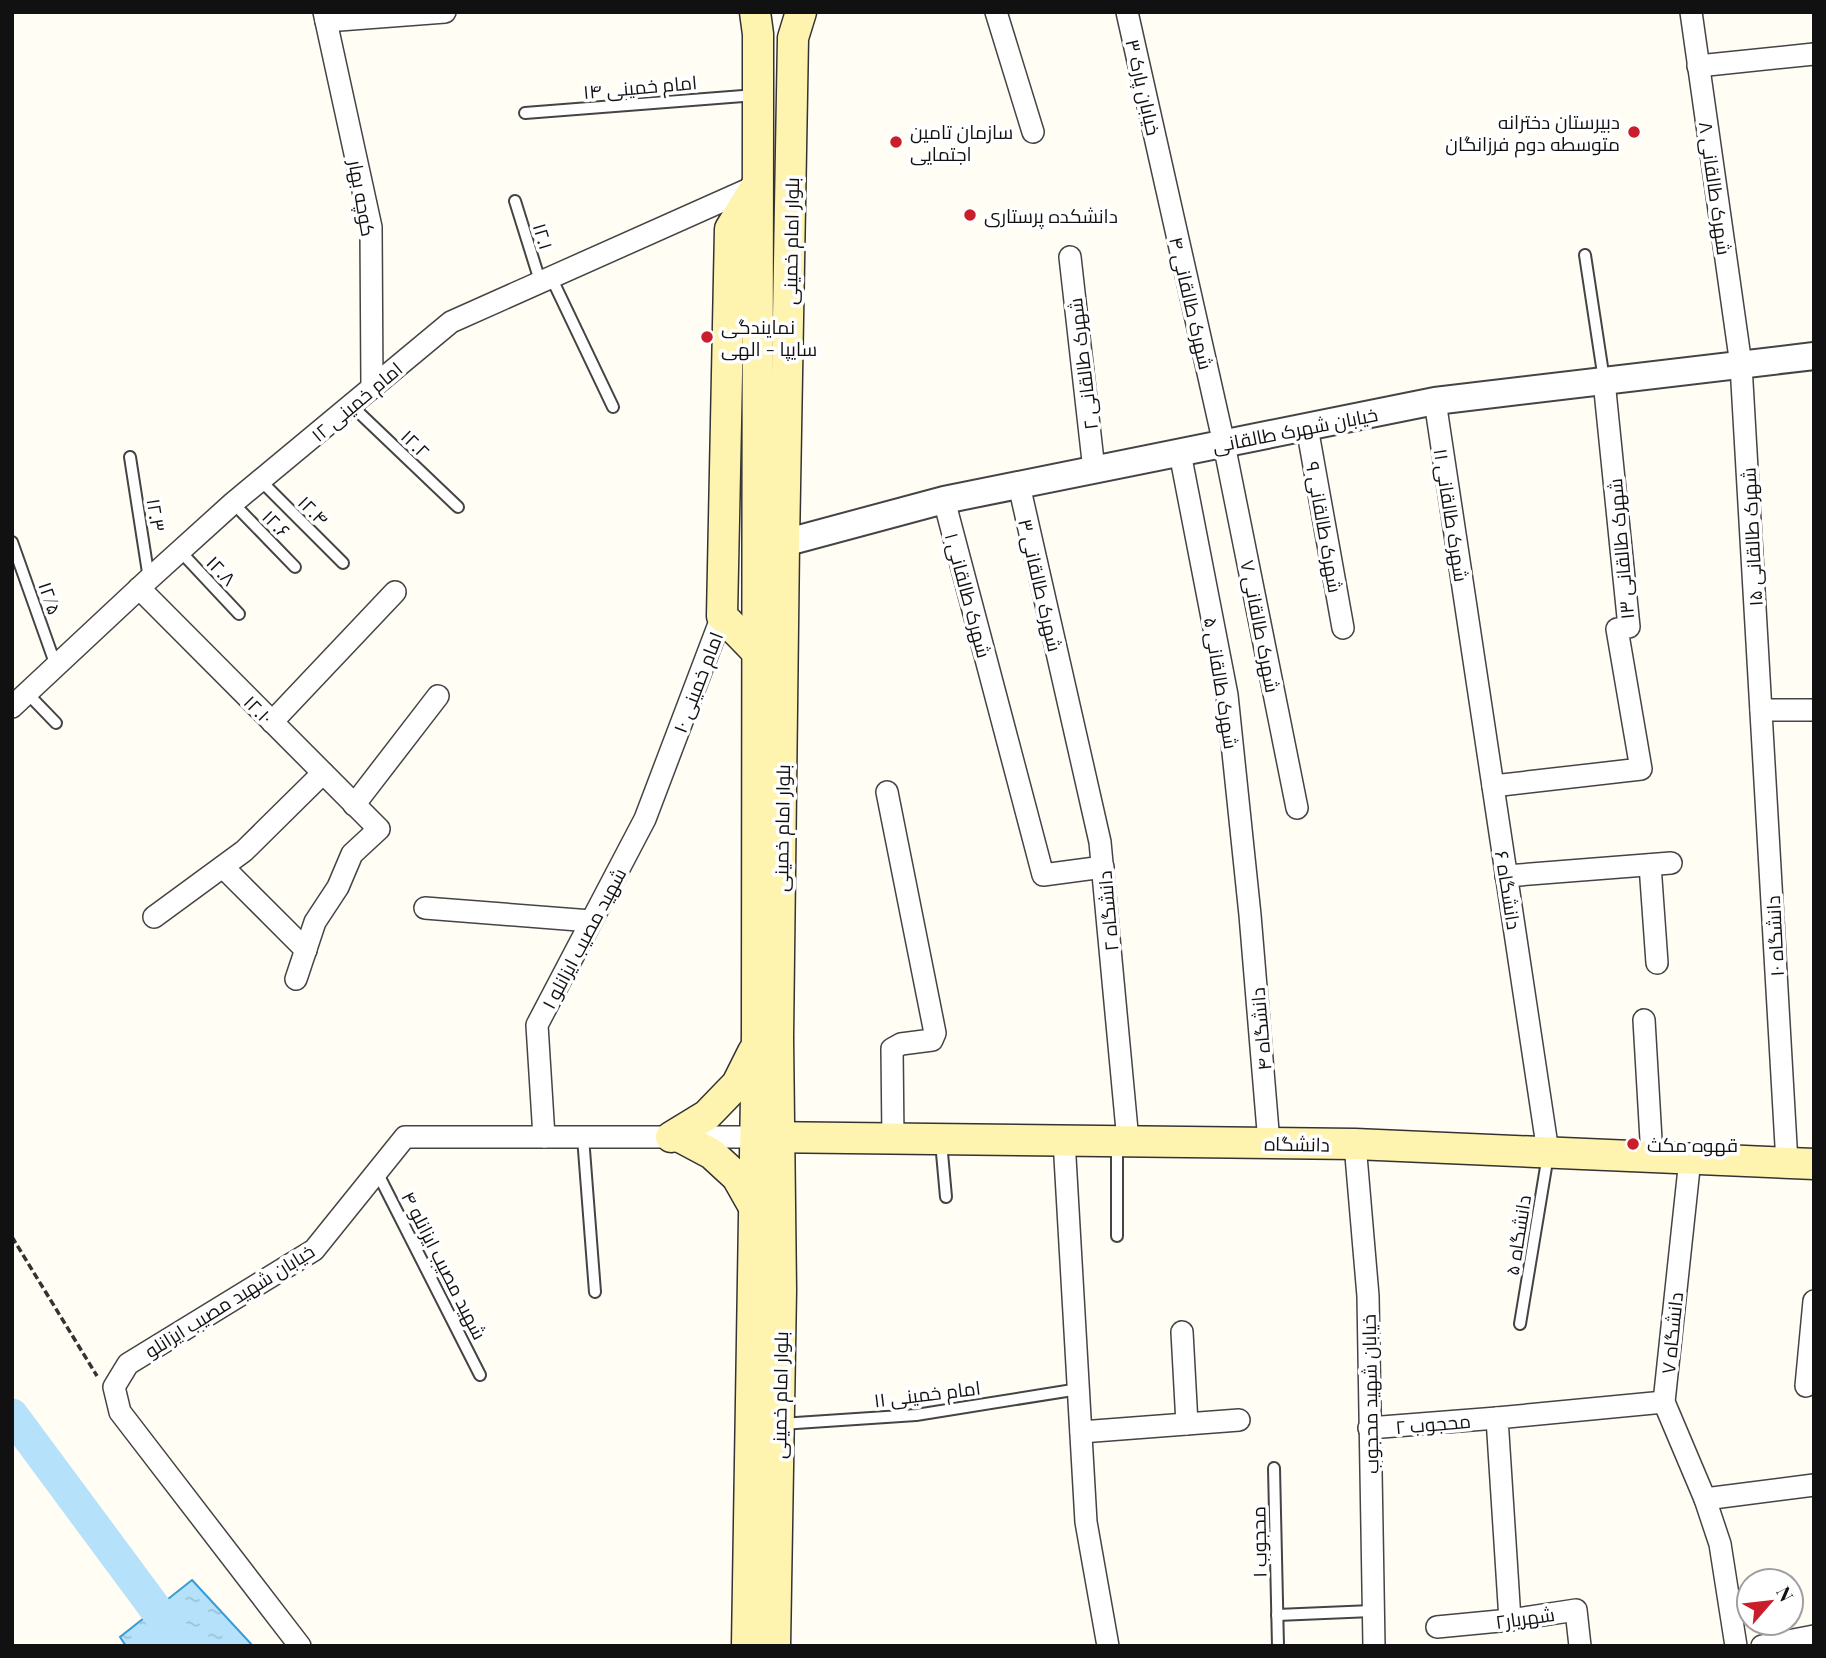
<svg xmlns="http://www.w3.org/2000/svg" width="1826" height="1658" font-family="'Playfair Display',Cairo,serif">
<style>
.water{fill:url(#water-ripples);stroke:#379bd6;stroke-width:2}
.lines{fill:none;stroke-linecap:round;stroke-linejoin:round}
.river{stroke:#b5e2fa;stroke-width:33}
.service-casing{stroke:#444;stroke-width:14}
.minor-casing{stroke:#444;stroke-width:24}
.tertiary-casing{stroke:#444;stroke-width:30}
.secondary-casing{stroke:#333;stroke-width:33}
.path{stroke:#333;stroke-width:3.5;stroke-dasharray:7 3.5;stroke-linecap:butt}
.service{stroke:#fff;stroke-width:10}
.minor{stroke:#fff;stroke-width:21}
.tertiary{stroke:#fff;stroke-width:26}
.secondary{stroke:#fff4af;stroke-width:30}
.poi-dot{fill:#cb1e2b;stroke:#fff;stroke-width:2.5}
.labels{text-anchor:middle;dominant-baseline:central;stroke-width:7;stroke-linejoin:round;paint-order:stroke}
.street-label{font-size:19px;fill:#111;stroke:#fff}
.poi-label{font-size:19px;fill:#111;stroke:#fff;text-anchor:start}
</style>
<defs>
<pattern id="water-ripples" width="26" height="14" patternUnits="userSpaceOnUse" patternTransform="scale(1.75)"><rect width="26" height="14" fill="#b5e2fa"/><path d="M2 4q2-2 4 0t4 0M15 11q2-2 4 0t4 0" fill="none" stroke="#9bc1d5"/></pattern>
</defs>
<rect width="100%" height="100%" fill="#fffdf4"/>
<polygon class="water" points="192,1580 253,1646 126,1646 120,1637"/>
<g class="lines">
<polyline class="river" points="12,1415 183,1646"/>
<defs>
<g id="service">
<polyline points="525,113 756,95"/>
<polyline points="515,201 540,281"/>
<polyline points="1585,255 1604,380"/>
<polyline points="551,277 613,407"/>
<polyline points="351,405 458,507"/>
<polyline points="130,457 149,579"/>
<polyline points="261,481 343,563"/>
<polyline points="233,503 295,567"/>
<polyline points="12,542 56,666"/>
<polyline points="180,551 239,614"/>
<polyline points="27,693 56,723"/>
<polyline points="583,1137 595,1292"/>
<polyline points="941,1142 946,1197"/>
<polyline points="377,1172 480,1375"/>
<polyline points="1117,1236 1117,1144"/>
<polyline points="1520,1324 1548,1155"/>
<polyline points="781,1424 916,1415 1079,1389"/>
<polyline points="1274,1468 1278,1646"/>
<polyline points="1277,1615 1372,1611"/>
</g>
<g id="minor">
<polyline points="324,12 371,227 372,388"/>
<polyline points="996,12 1033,132"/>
<polyline points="1127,12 1224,444 1297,808"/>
<polyline points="1691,12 1741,365 1787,1163"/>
<polyline points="326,21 445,12"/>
<polyline points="1698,66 1814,54"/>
<polyline points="1070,257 1094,470"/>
<polyline points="1435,401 1548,1152"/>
<polyline points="1307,427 1343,628"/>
<polyline points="1180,453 1227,695 1250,915 1269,1143"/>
<polyline points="1019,485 1100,842 1128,1141"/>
<polyline points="944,500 1043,875 1103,867"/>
<polyline points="139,588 379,829 352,854 338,887 315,922 296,979"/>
<polyline points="12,707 149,579 233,503 451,322 758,185"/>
<polyline points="1761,710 1814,710"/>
<polyline points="272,722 395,592"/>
<polyline points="1493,786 1641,769 1617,629 1629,627 1604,381"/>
<polyline points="887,792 935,1033 932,1040 901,1044 892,1049 893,1139"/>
<polyline points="354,805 438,696"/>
<polyline points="1650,865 1657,963"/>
<polyline points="223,867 306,950"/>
<polyline points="1506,876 1671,863"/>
<polyline points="425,908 591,921"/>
<polyline points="154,917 244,851 323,773"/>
<polyline points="1644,1020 1652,1157"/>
<polyline points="544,1137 537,1025 645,819 722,616"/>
<polyline points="1064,1140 1086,1522 1108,1646"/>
<polyline points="1355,1144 1368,1296 1374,1646"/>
<polyline points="1690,1159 1664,1402 1705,1499 1720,1544 1736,1646"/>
<polyline points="1182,1332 1187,1424"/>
<polyline points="1806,1386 1814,1301"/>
<polyline points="1369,1428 1497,1418"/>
<polyline points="1081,1432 1239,1420"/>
<polyline points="1705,1499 1814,1485"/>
<polyline points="1510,1620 1497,1418 1664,1402"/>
<polyline points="1437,1627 1510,1620 1576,1610 1580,1646"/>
<polyline points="300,1646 120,1412 114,1387 128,1364 314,1250 405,1137 755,1137"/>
<polyline points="1762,1646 1814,1636"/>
</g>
<polyline id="tertiary" points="784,543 944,500 1435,401 1814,356"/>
<g id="secondary">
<polyline points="757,652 722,616 730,229 757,185"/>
<polyline points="671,1137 707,1115 737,1084 753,1052"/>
<polyline points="759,1137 1355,1144 1814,1164"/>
<polyline points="682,1138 712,1154 737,1177 754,1207"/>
<polyline points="747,1646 757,1033 758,94 758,34 755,12"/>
<polyline points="775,1646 781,1290 778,1038 784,543 793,38 801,12"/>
</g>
</defs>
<use href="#service" class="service-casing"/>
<use href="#minor" class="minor-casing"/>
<use href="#tertiary" class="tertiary-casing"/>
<use href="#secondary" class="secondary-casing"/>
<polyline class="path" points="12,1237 97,1376"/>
<use href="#service" class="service"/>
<use href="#minor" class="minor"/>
<use href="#tertiary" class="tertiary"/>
<use href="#secondary" class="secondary"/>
</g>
<g class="poi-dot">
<circle cx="1634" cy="132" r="7"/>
<circle cx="896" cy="142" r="7"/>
<circle cx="970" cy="215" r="7"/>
<circle cx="707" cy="337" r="7"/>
<circle cx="1633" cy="1144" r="7"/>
</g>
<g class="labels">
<g class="street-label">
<text transform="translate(640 86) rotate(-5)">امام خمینی ۱۴</text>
<text transform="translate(1144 87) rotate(77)">خیابان پارک ۳</text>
<text transform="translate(1716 188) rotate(82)">شهرک طالقانی ۸</text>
<text transform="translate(363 198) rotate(80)">کوچه بهار</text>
<text transform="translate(544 236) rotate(73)">۱۲.۱</text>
<text transform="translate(790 241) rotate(-89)">بلوار امام خمینی</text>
<text transform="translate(1192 303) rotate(77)">شهرک طالقانی ۴</text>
<text transform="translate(1082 364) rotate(-97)">شهرک طالقانی ۲</text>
<text transform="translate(356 401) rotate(-40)">امام خمینی ۱۲</text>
<text transform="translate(1295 429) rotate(-11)">خیابان شهرک طالقانی</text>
<text transform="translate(416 443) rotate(44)">۱۲.۲</text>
<text transform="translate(314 510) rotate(45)">۱۲.۴</text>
<text transform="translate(157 515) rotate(81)">۱۲.۳</text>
<text transform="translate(1452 515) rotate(81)">شهرک طالقانی ۱۱</text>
<text transform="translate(277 523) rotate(45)">۱۲.۶</text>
<text transform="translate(1325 527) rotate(80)">شهرک طالقانی ۹</text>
<text transform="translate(1751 537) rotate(-93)">شهرک طالقانی ۱۵</text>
<text transform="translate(1620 549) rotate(-95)">شهرک طالقانی ۱۳</text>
<text transform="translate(222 570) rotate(46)">۱۲.۸</text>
<text transform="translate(1041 585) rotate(77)">شهرک طالقانی ۳</text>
<text transform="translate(969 595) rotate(75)">شهرک طالقانی ۱</text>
<text transform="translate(51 598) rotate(71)">۱۲/۵</text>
<text transform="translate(1261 626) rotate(79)">شهرک طالقانی ۷</text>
<text transform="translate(697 682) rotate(-69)">امام خمینی ۱۰</text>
<text transform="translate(1222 683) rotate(81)">شهرک طالقانی ۵</text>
<text transform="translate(259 709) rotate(45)">۱۲.۱۰</text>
<text transform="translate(781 828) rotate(-89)">بلوار امام خمینی</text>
<text transform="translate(1509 890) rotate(81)">دانشگاه ۶</text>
<text transform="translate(1107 911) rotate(-95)">دانشگاه ۲</text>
<text transform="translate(1774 936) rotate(-93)">دانشگاه ۱۰</text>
<text transform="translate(583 938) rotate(-62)">شهید مصیب ایزانلو ۱</text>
<text transform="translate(1260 1029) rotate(-95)">دانشگاه ۴</text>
<text transform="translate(1297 1143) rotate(1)">دانشگاه</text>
<text transform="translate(1517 1235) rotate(-81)">دانشگاه ۵</text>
<text transform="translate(445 1265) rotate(63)">شهید مصیب ایزانلو ۴</text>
<text transform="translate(229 1300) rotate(-32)">خیابان شهید مصیب ایزانلو</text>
<text transform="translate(1671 1333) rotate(-84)">دانشگاه ۷</text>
<text transform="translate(927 1393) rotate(-7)">امام خمینی ۱۱</text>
<text transform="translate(1369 1394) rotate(-91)">خیابان شهید محجوب</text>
<text transform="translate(779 1395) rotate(-89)">بلوار امام خمینی</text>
<text transform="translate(1433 1423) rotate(-5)">محجوب ۲</text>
<text transform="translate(1258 1542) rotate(-91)">محجوب ۱</text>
<text transform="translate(1525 1617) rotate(-8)">شهریار۲</text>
</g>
<g class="poi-label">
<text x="1620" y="121" text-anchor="end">دبیرستان دخترانه<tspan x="1620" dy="22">متوسطه دوم فرزانگان</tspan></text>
<text x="910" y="131">سازمان تامین<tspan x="910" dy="22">اجتمایی</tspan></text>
<text x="984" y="215">دانشکده پرستاری</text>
<text x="721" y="326">نمایندگی<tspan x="721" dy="22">سایپا - الهی</tspan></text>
<text x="1647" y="1144">قهوه مکث</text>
</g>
</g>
<rect width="1826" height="1658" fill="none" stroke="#111111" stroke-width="28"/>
<g transform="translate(1770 1602) rotate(62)"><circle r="33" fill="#ffffff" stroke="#a0a0a0" stroke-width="2"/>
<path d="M0-5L12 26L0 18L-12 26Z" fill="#cb1e2b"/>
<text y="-10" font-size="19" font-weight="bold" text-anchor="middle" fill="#111111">N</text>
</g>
</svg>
